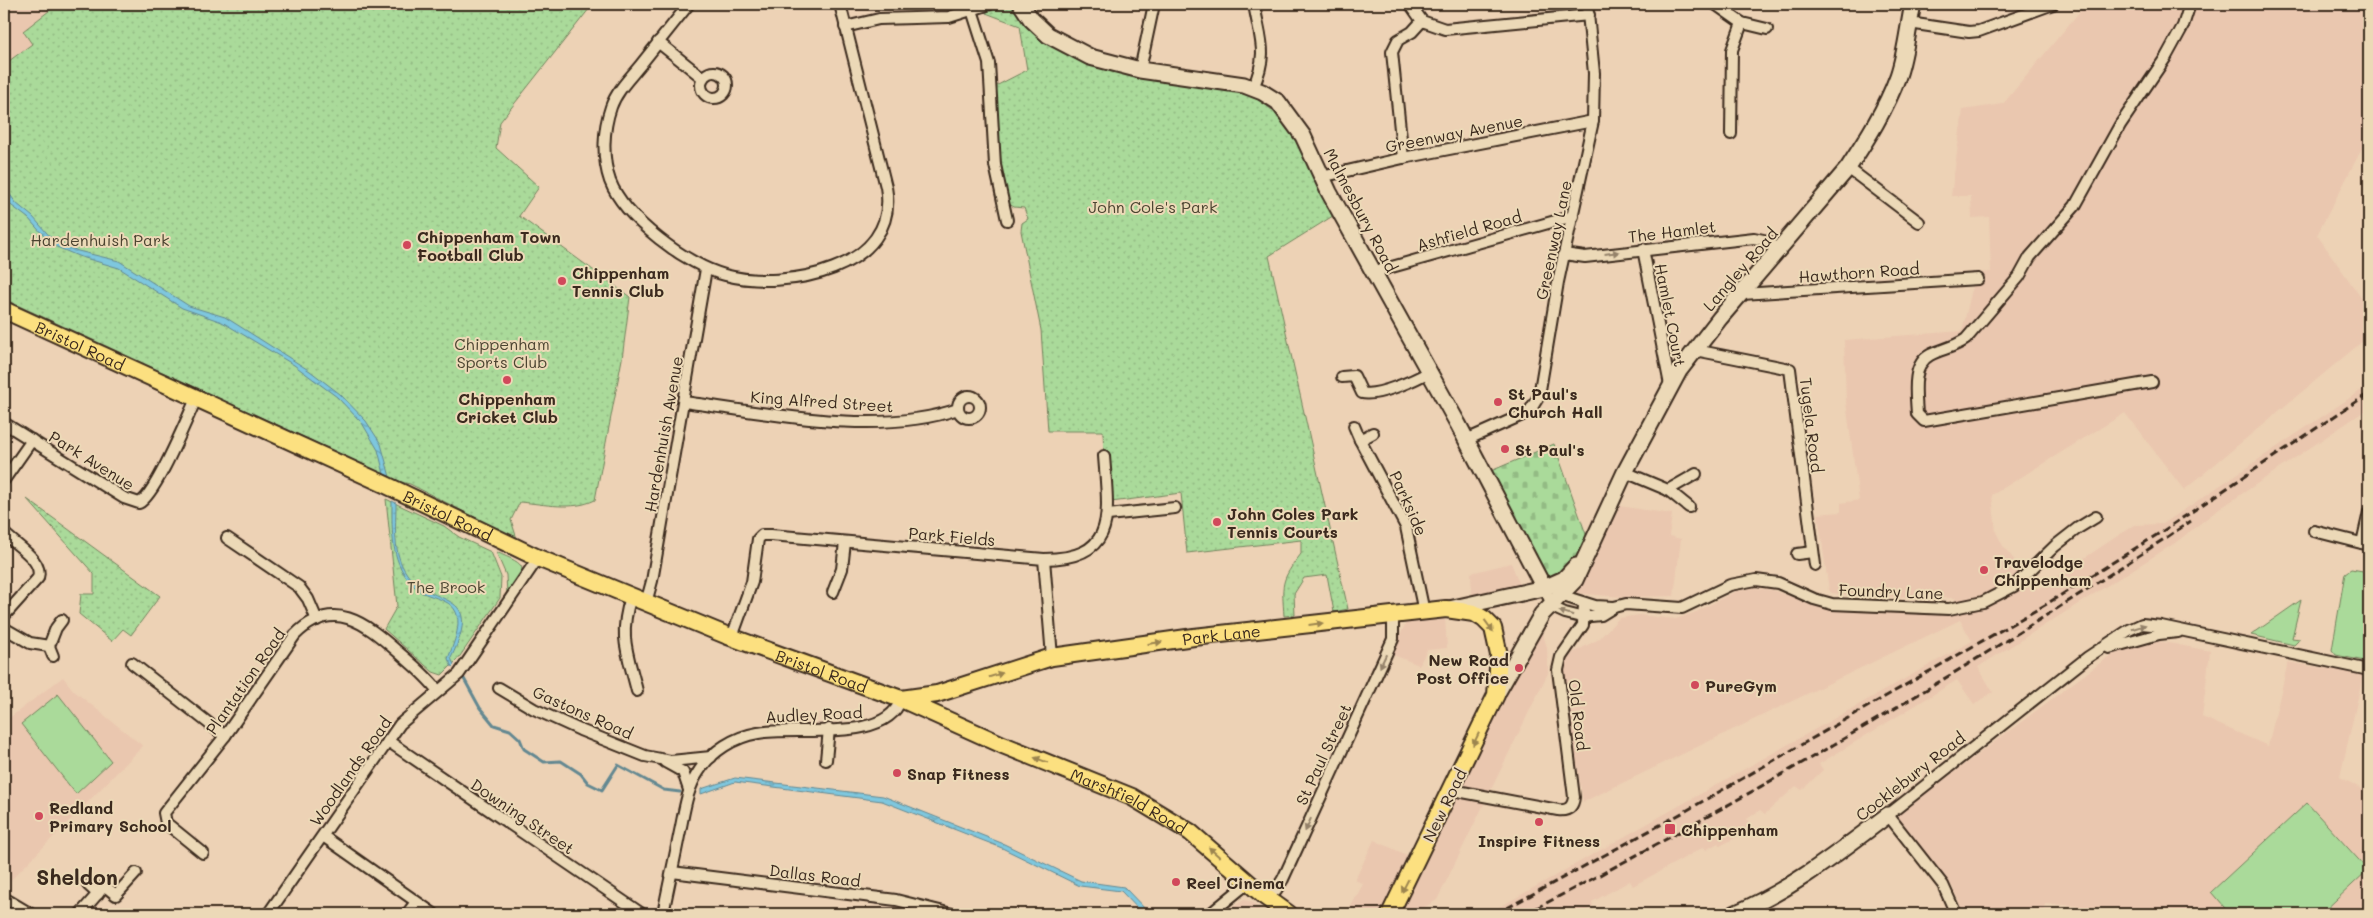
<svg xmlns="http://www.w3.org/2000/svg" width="2373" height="918" font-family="Mali,sans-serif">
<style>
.built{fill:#eac7af}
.green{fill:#aada9a;stroke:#72825c}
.cemetery{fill:url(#cemetery-stones);stroke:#72825c}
.park{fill:url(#park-dots);stroke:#72825c}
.water{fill:url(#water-ripples);stroke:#638891}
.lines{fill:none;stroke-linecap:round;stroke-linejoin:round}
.stream{stroke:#638891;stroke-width:3}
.street-casing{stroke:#3b2a1e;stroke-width:14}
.secondary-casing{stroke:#3b2a1e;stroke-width:19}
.primary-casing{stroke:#3b2a1e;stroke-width:20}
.street{stroke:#ecd9b7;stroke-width:10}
.secondary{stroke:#ecd9b7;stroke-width:15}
.primary{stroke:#fce080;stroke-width:16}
.rail{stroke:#3b2a1e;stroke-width:3;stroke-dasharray:8 4;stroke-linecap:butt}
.oneway{fill:#94826a}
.oneway2{fill:#9c854f}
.poi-dot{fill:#d1495b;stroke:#ecd9b7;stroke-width:2}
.labels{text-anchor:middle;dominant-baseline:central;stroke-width:4;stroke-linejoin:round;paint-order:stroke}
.street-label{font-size:16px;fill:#3b2a1e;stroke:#ecd9b7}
.park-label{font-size:16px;fill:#4c4431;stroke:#ecd9b7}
.poi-label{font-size:16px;font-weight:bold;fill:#3b2a1e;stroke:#ecd9b7;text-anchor:start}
.district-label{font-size:21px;font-weight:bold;fill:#3b2a1e;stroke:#ecd9b7}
</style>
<defs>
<pattern id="cemetery-stones" width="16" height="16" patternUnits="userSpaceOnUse" patternTransform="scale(1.25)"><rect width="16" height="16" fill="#aada9a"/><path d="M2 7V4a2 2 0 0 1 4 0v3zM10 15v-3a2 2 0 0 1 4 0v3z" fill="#93bb84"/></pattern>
<pattern id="park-dots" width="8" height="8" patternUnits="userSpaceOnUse" patternTransform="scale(1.25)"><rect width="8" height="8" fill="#aada9a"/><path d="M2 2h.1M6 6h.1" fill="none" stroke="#93bb84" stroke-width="1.8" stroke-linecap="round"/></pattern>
<pattern id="water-ripples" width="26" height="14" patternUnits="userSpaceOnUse" patternTransform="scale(1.25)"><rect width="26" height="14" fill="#7ec7de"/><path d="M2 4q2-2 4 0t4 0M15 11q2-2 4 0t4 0" fill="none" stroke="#68a2b3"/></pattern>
</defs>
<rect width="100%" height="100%" fill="#edd2b5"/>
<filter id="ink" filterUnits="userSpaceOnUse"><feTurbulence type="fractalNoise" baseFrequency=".02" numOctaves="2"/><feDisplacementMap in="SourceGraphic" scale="10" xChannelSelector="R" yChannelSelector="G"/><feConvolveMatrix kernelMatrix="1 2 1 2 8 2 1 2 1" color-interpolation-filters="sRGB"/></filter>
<g filter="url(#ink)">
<g class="built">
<polygon points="4,4 58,4 23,31 32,44 9,61 4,68"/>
<polygon points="2086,4 2369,4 2369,72 2361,87 2369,93 2369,135 2317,235 2369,309 2369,336 2184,490 2125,413 1992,495 1996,532 2003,546 2038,589 2134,525 2163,524 2369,385 2369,408 2215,512 2175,543 1978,667 1993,692 1974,704 1957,680 1819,764 1823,770 1802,790 1796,786 1765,814 1760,810 1747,819 1752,829 1720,846 1718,843 1706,850 1704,847 1633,886 1630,881 1592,902 1593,906 1580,914 1570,914 1568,909 1554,914 1487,914 1972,641 1960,620 1583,802 1562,671 1567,656 1599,639 1619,618 1640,615 1676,619 1696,612 1736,591 1753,588 1772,590 1821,607 1957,614 1955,598 1847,595 1832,593 1829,590 1818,514 1841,512 1841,503 1859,500 1846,402 1844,340 1962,331 1976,273 1991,272 1989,217 1972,218 1971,196 1951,196 1963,110 2003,104"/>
<polygon points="1619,506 1672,514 1669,536 1681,539 1674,596 1622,597 1573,593 1600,548"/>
<polygon points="1511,563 1521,588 1472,595 1471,573"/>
<polygon points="1445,618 1447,648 1427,650 1419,665 1391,654 1406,623"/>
<polygon points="1542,632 1547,647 1548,673 1437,900 1412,914 1353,914 1349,910 1363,884 1355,880 1374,840 1424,863 1530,645"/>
<polygon points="2153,640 2210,651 2202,717 2268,746 2288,662 2363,675 2340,777 2369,793 2369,896 2355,914 2153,914 2149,910 2045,904 2044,914 1964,914 1953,888 1895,816 2119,649"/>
<polygon points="63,677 74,691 143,746 4,887 4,722"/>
<polygon points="1244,900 1252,902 1264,914 1222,914"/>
</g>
<g class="green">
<path d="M496 552C529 566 528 566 507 595L506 575Z"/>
<polygon points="2351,569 2369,572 2369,662 2336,655 2332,650 2345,573"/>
<polygon points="2301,600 2292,638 2300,639 2294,645 2251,635"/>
<polygon points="58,694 111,761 76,794 21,724"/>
<polygon points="2307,803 2368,870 2321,914 2230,914 2211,892"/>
</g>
<path class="cemetery" d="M1554 444 1588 540C1577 555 1559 591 1539 569L1491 471Z"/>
<g class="park">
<path d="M58 4H593L500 122 496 148 539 187 519 216 630 297 622 359 595 500C573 511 544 504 520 502L511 520 517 539 410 484 401 482 4 299V68L9 61 32 44 23 31Z"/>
<path d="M996 5H1014L1057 47 1252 96C1296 120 1314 172 1336 214L1269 256 1348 609 1334 612 1327 575 1304 578 1294 594 1295 615 1284 616C1282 584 1280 581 1301 554V540L1187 553 1181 493 1111 502 1104 456 1103 431H1048L1041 330 1021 231 1022 223 1028 219 1024 208 1014 207 1006 202 992 88 1027 70 1020 26 986 13Z"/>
<polygon points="27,499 160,596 131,635 123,629 112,641 79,614 81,594 94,594 94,574"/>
<polygon points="386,499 444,526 459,537 491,552 501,577 500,598 458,659 442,675 433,672 384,629 397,606"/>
</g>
<g class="water">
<polygon points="4,186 16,203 33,217 53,240 78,251 119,261 189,306 225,317 310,371 340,394 366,421 381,444 390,477 384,474 378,450 362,423 337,397 294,365 222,322 182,308 119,268 78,256 52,245 28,218 4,200"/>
<path d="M392 501 396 503C396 528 392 552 407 574 432 609 486 587 451 658L454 665 452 667 448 659C454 641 469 612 444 601 434 596 423 595 416 588 390 565 392 532 392 501Z"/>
<polygon points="735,778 883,796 1004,844 1081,881 1124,887 1150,914 1143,914 1121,891 1080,886 1002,848 882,801 735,782 701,794 701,789"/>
</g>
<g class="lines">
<polyline class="stream" points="463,677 480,708 494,725 510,730 520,739 524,749 544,762 561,761 581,774 588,783 602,790 618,765 664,790 680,792"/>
<defs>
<g id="street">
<path d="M689 4C673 24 657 44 642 63 631 77 617 90 611 107 603 130 602 158 610 181 624 218 688 266 725 275 785 291 901 270 886 187L840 4"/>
<polyline points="1410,4 1422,21 1445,29 1589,15"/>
<polyline points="1715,4 1742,23 1767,29"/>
<polyline points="972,10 989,63 995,165 1007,220"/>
<polyline points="1909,23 1969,32 1979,31 2053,4"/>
<polyline points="845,27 879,19 949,17 990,4"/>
<polyline points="658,42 703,78"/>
<polyline points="1140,70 1154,4"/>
<circle cx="714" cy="85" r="13"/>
<path d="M1253 88C1269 52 1260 40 1254 4"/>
<polyline points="1731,134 1732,50 1742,23"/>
<polyline points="1403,158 1392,52 1398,40 1412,32 1422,21"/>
<polyline points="1848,168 1919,222"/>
<polyline points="1321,177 1403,158 1593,121"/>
<polyline points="1643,249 1670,385"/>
<polyline points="1564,254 1585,257 1754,238 1768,241 1778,253"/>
<polyline points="1374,272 1573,216"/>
<polyline points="1742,294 1978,279"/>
<polyline points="1695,350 1790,369 1815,565"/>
<path d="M1342 377 1354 376 1362 393C1377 397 1415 380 1429 372"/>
<path d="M2152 382 1924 421 1917 414C1916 395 1911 365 1930 355 1942 349 1955 347 1966 339L2019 277 2030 257 2075 206 2120 125 2166 57 2183 26 2190 4"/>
<circle cx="969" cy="407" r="11"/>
<path d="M684 402C767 413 878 437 958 409"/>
<path d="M4 423 124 498 139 503C156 495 187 418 196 399"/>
<polyline points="1354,426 1360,440"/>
<polyline points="1373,433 1360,440 1406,527 1424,612"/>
<polyline points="1466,440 1529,412 1539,396 1558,282 1593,121 1594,73 1587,4"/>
<polyline points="1625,472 1668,490 1696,474"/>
<polyline points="4,480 32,440"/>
<polyline points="1668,490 1689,507"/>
<polyline points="1108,515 1175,508"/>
<polyline points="2314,531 2369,545"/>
<path d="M4 533C15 545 44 560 38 578L4 616"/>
<polyline points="227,538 299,587 308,599 317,620"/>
<polyline points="2362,543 2369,512"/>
<polyline points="1797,554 1813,552"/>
<path d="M1044 559C1119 559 1108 512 1104 456"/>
<polyline points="1544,588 1554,608 1565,613 1581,617 1601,615 1614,607 1626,604 1682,608 1730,585 1756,580 1778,583 1814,599 1832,604 1949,609 1983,602 2014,586 2055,546 2078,528 2096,517"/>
<polyline points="833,592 842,569 845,542"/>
<polyline points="1557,594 1595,606 1614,607"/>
<path d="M631 597C618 636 628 654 637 691"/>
<polyline points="646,603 652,581 706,269"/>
<polyline points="4,628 30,643 49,646"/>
<polyline points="732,637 752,582 758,539 762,535 771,535 1044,559 1052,657"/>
<polyline points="2109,648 2159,634 2178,632"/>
<polyline points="53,656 49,646 56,628 62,620"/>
<polyline points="132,663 225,736"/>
<polyline points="499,688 534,709 580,730 645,756 671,761 711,757"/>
<polyline points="388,741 642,914"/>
<polyline points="826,760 829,729"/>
<polyline points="665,762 683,772 689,790"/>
<path d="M1452 790 1558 810C1568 811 1573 807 1574 797L1558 670 1561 657 1583 625 1584 604"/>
<polyline points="323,836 434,914"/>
<path d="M203 853 166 823 164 813 225 736 295 635C333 597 365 623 397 651 412 664 426 675 438 691"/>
<polyline points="672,872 896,900 952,914"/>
<polyline points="88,885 98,894"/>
<polyline points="105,886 116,895 136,873"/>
<polyline points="1264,896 1276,890 1283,879 1393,639 1393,615"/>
<polyline points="4,898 31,914"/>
<polyline points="80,914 108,882"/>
<polyline points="268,914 400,724 459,674 538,558"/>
<polyline points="407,914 416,902"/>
<path d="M663 914C668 888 674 862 679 836 684 814 686 790 699 771 712 751 734 737 758 733 795 726 887 744 901 699"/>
<polyline points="1210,914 1249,882"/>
<polyline points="1956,914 1943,885 1888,815 2088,657 2129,630 2142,624 2161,626 2369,670"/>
</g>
<g id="secondary">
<polyline points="1021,4 1031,19 1048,35 1090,57 1140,70 1244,85 1262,92 1278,102 1303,136 1329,192 1458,424 1544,588"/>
<polyline points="1449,609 1544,588 1564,579 1576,566"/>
<path d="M1496 695 1542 614 1575 580 1625 472 1679 371 1720 318 1848 168C1867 139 1886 109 1898 76 1906 53 1908 27 1913 4"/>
<path d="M1734 914C1793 889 1837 853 1888 815"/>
</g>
<g id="primary">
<path id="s1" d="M4 310 384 484 538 558 728 636 901 699 1003 745 1132 797 1190 832 1264 896 1289 914"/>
<path id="s2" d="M901 699 937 694 1052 657 1194 637 1446 609 1474 613 1484 619 1493 628 1499 655 1496 695 1390 914"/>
</g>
</defs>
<use href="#street" class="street-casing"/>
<use href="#secondary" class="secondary-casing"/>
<use href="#primary" class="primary-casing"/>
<use href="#street" class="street"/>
<use href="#secondary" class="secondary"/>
<use href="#primary" class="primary"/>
<g class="rail">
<polyline points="1496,914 1684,812 2045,605 2163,531 2369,393"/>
<path d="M1525 914C1754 796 1976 665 2191 521"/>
</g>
</g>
<defs><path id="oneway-solid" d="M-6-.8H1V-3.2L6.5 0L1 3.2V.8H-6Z" transform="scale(1.25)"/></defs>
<g class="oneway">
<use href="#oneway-solid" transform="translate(1612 253) rotate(-7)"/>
<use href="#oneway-solid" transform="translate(1566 613) rotate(-163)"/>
<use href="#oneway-solid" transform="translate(2139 627) rotate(-17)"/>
<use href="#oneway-solid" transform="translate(1383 661) rotate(115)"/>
<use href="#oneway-solid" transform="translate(1308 825) rotate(114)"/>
</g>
<g class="oneway2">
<use href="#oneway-solid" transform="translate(1316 624) rotate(-7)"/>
<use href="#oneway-solid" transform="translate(1489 626) rotate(54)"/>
<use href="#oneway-solid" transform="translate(1155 643) rotate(-8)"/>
<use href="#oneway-solid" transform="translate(996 675) rotate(-18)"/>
<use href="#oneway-solid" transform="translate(1476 739) rotate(115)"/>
<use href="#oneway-solid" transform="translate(1041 760) rotate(-160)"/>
<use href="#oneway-solid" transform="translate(1214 852) rotate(-138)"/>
<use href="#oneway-solid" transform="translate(1405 886) rotate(117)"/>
</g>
</g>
<g class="poi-dot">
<circle cx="407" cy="245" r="5"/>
<circle cx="562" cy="281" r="5"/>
<circle cx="507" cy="380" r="5"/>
<circle cx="1498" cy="402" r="5"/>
<circle cx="1505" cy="449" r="5"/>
<circle cx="1217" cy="522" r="5"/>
<circle cx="1984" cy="570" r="5"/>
<circle cx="1519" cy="668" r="5"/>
<circle cx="1695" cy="685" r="5"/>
<circle cx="897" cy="773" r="5"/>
<circle cx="39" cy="816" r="5"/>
<circle cx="1539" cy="822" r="5"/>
<rect x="1664" y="823" width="12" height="12" rx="2.5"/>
<circle cx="1176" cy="882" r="5"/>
</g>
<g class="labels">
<g class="street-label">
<text transform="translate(1454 133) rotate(-11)">Greenway Avenue</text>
<text transform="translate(1361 210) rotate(62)">Malmesbury Road</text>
<text transform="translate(1469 230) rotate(-16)">Ashfield Road</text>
<text transform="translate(1672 231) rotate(-7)">The Hamlet</text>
<text transform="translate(1553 240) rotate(-78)">Greenway Lane</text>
<text transform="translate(1740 269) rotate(-49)">Langley Road</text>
<text transform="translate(1859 272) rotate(-4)">Hawthorn Road</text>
<text transform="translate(1671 315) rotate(79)">Hamlet Court</text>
<text stroke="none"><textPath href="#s1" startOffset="84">Bristol Road</textPath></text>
<text transform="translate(822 401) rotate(4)">King Alfred Street</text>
<text transform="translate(1812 425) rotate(83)">Tugela Road</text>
<text transform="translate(663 434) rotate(-80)">Hardenhuish Avenue</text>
<text transform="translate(92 460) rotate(32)">Park Avenue</text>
<text transform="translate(1409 503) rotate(66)">Parkside</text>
<text stroke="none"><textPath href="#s1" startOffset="489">Bristol Road</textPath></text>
<text transform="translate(952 536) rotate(5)">Park Fields</text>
<text transform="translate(1891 591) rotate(2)">Foundry Lane</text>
<text stroke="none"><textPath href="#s2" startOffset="328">Park Lane</textPath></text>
<text stroke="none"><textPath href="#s1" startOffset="894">Bristol Road</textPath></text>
<text transform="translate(245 681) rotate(-55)">Plantation Road</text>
<text transform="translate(583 712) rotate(24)">Gastons Road</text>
<text transform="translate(814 714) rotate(-3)">Audley Road</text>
<text transform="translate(1579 715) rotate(83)">Old Road</text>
<text transform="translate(1323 754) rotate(-65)">St Paul Street</text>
<text transform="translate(350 771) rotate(-55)">Woodlands Road</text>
<text transform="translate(1910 776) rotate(-38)">Cocklebury Road</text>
<text stroke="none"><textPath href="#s1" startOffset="1228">Marshfield Road</textPath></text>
<text transform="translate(1444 805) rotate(-64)">New Road</text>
<text transform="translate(523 816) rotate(34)">Downing Street</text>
<text transform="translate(815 875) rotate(7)">Dallas Road</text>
</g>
<g class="park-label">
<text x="1153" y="206">John Cole's Park</text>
<text x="100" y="239">Hardenhuish Park</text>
<text x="502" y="343">Chippenham<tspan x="502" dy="18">Sports Club</tspan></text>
<text x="446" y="586">The Brook</text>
</g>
<g class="poi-label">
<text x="417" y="236">Chippenham Town<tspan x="417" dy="18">Football Club</tspan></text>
<text x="572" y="272">Chippenham<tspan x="572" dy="18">Tennis Club</tspan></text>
<text x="1508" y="393">St Paul's<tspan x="1508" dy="18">Church Hall</tspan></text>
<text x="507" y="398" text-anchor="middle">Chippenham<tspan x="507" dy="18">Cricket Club</tspan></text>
<text x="1515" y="449">St Paul's</text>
<text x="1227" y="513">John Coles Park<tspan x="1227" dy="18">Tennis Courts</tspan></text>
<text x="1994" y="561">Travelodge<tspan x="1994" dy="18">Chippenham</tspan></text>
<text x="1509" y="659" text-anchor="end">New Road<tspan x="1509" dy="18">Post Office</tspan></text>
<text x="1705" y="685">PureGym</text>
<text x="907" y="773">Snap Fitness</text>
<text x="49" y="807">Redland<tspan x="49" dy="18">Primary School</tspan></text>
<text x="1681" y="829">Chippenham</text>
<text x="1539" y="840" text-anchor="middle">Inspire Fitness</text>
<text x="1186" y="882">Reel Cinema</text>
</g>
<g class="district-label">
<text x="77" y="876">Sheldon</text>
</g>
</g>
<rect width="2373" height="918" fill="none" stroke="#ecd9b7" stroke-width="20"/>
<rect x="10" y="10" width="2353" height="898" fill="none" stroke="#3b2a1e" stroke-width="2" filter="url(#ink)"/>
</svg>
